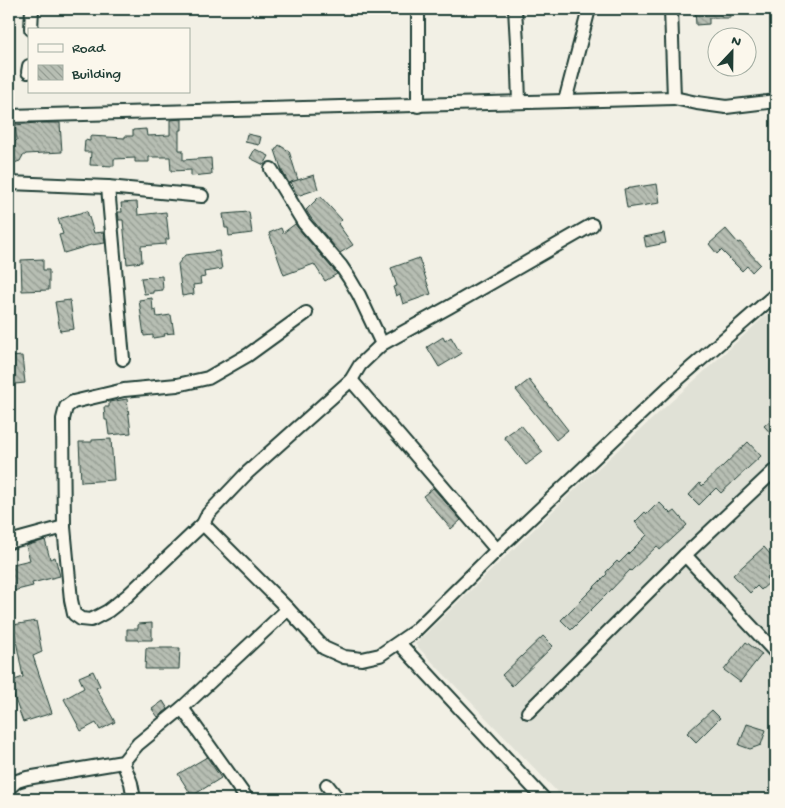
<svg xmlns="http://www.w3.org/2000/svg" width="785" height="808" font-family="'Gochi Hand',sans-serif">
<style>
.built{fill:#e0e1d6}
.building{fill:url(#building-back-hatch);stroke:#1f3d34}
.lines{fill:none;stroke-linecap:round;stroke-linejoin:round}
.minor-casing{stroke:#1f3d34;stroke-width:16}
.minor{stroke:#fbf7ec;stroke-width:12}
</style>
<defs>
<pattern id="building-back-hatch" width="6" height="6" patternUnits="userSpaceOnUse" patternTransform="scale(1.25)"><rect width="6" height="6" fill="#b7beb3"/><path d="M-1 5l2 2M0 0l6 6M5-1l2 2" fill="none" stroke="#949c92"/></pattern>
</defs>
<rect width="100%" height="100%" fill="#f2f0e5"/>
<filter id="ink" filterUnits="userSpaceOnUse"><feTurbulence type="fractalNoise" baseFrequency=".02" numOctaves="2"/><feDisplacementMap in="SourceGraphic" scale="10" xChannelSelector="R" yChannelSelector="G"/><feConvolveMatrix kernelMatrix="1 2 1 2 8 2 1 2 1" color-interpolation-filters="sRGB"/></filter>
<g filter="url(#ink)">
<polygon class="built" points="776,306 776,797 774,799 564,799 415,644 583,482"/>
<g class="building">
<polygon points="695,9 730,9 730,18 709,18 709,24 696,25"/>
<polygon points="182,119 182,130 179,130 179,150 183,150 183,160 211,158 212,174 191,176 191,170 171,171 170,157 149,157 149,162 135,162 135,158 114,159 114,166 90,165 91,152 84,152 85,140 90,141 90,136 125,138 125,136 133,136 133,130 146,129 147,136 170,135 170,120"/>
<polygon points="36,123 60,123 62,152 26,154 22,157 20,161 14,163 9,161 9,146 12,145 17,140 15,125"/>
<polygon points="247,134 261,137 259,145 245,142"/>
<polygon points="279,145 289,151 298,180 289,183 282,171 275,150"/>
<polygon points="255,149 269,156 264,165 250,158"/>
<polygon points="314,175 318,189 297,196 291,182"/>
<polygon points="657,184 660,203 627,208 624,189"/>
<polygon points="320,196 342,220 338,224 353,245 340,253 311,218 306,210"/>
<polygon points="137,202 138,215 166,212 169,239 166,239 166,244 141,246 142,262 127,264 123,220 119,220 118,212 122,212 121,203"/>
<polygon points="87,211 94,233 104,232 105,243 91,245 64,253 59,235 63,234 58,219"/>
<polygon points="249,212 252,233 229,236 228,228 225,228 223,214"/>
<polygon points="295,224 298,228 337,274 325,281 314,264 284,275 269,233 281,228 283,233"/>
<polygon points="726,229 738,243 740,242 760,264 752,272 747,266 742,271 721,250 717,254 709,244"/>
<polygon points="664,233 666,243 646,247 644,237"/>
<polygon points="219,251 222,269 204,272 205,277 200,278 201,284 193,285 194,294 182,296 178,264 185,255"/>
<polygon points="419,258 431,294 403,304 400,294 396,296 393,287 397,286 391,268"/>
<polygon points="43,259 43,270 49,270 49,290 22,291 21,260"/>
<polygon points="162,276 163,290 153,291 153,293 144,294 141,278"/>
<polygon points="152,298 153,311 156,310 157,317 171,315 174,333 164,334 165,336 153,338 153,335 144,336 139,300"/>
<polygon points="70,300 74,329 60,331 55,302"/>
<polygon points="443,337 445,341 451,337 461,354 439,367 427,347"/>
<polygon points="22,356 25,383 15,384 11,357"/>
<polygon points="529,380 568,430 556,440 516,390"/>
<polygon points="127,399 131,433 109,435 107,420 105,420 104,407 109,407 109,402"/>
<polygon points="776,415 776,439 764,426"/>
<polygon points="521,425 543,452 526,465 504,437"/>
<polygon points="111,439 114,480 81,482 79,442 92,442 92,440"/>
<polygon points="748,442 761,456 721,493 716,488 699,505 689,495 700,483 702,486"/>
<polygon points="433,488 461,520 451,529 423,496"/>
<polygon points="659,502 671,514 675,511 687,525 660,550 657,546 631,571 630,570 610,591 571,630 561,620 607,574 606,572 617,561 619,563 647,535 635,522 645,512 647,514"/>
<polygon points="45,540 50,559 55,557 60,576 32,583 33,586 9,592 9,565 30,560 26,546"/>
<polygon points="764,547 776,561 776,569 766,578 770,582 761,590 757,586 750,593 733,575"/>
<polygon points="36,621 42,652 33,656 52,713 23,722 9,682 23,677 13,625"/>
<polygon points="152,623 152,640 127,640 127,629 138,629 138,624"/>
<polygon points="543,636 553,646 512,686 502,675"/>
<polygon points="746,642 762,654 740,682 724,670"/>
<polygon points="146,648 180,648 179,669 145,669"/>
<polygon points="93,671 100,686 96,688 115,722 100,730 96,723 81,731 64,699 84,688 79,677"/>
<polygon points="163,701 168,709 158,717 152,709"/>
<polygon points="712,710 720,718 696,742 687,733"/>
<polygon points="747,724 766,730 761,745 750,749 739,745"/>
<polygon points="207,757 221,778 192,796 178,774"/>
</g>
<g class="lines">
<defs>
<g id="minor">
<polyline points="418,9 418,106"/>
<polyline points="515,9 517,43 519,102"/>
<polyline points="31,29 32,9"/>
<polyline points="28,72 29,66"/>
<polyline points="674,98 697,103 726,107 776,101"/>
<polyline points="565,101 589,9"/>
<polyline points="9,116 674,98 671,9"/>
<polyline points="271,169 304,223 341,266 349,278 359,295 382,344"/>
<polyline points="9,183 108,187 202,196"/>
<polyline points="108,187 123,359"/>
<polyline points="306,313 248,355 208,378 177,385 124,390 73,402 66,407 63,419 64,527 71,600 74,614 81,619 91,620 108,611 127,596 203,524 208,514 247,473 351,380 360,365 382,344 449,307 592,225"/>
<polyline points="351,380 497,550"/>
<polyline points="203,524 288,609 324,648 344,657 362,659 380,655 415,631 497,550 668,388 776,294"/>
<polyline points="9,542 64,527"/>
<polyline points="685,555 776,653"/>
<polyline points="399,643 544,799"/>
<polyline points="182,708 247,799"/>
<polyline points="528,712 685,555 776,469"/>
<polyline points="123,762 131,783 134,799"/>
<polyline points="327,785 338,799"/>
<polyline points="9,788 17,781 27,778 123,762 138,744 182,708 288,609"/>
</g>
</defs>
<use href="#minor" class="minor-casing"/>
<use href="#minor" class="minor"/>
</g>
</g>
<rect width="785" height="808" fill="none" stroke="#fbf7ec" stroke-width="30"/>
<rect x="15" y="15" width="755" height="778" fill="none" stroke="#1f3d34" stroke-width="2" filter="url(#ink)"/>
<rect x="28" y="28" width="162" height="65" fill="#fbf7ec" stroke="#a3ada2"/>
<rect x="38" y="44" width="25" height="8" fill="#fbf7ec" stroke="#a3ada2"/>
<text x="72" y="52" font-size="15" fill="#1f3d34">Road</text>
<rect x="38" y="65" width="25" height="15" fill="url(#building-back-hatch)" stroke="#a3ada2"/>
<text x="72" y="78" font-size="15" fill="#1f3d34">Building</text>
<g transform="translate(732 52) rotate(22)"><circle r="24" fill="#fbf7ec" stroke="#a3ada2"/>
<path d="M0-4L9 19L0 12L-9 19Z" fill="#1f3d34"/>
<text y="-8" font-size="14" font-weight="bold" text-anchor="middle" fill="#1f3d34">N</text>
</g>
</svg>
